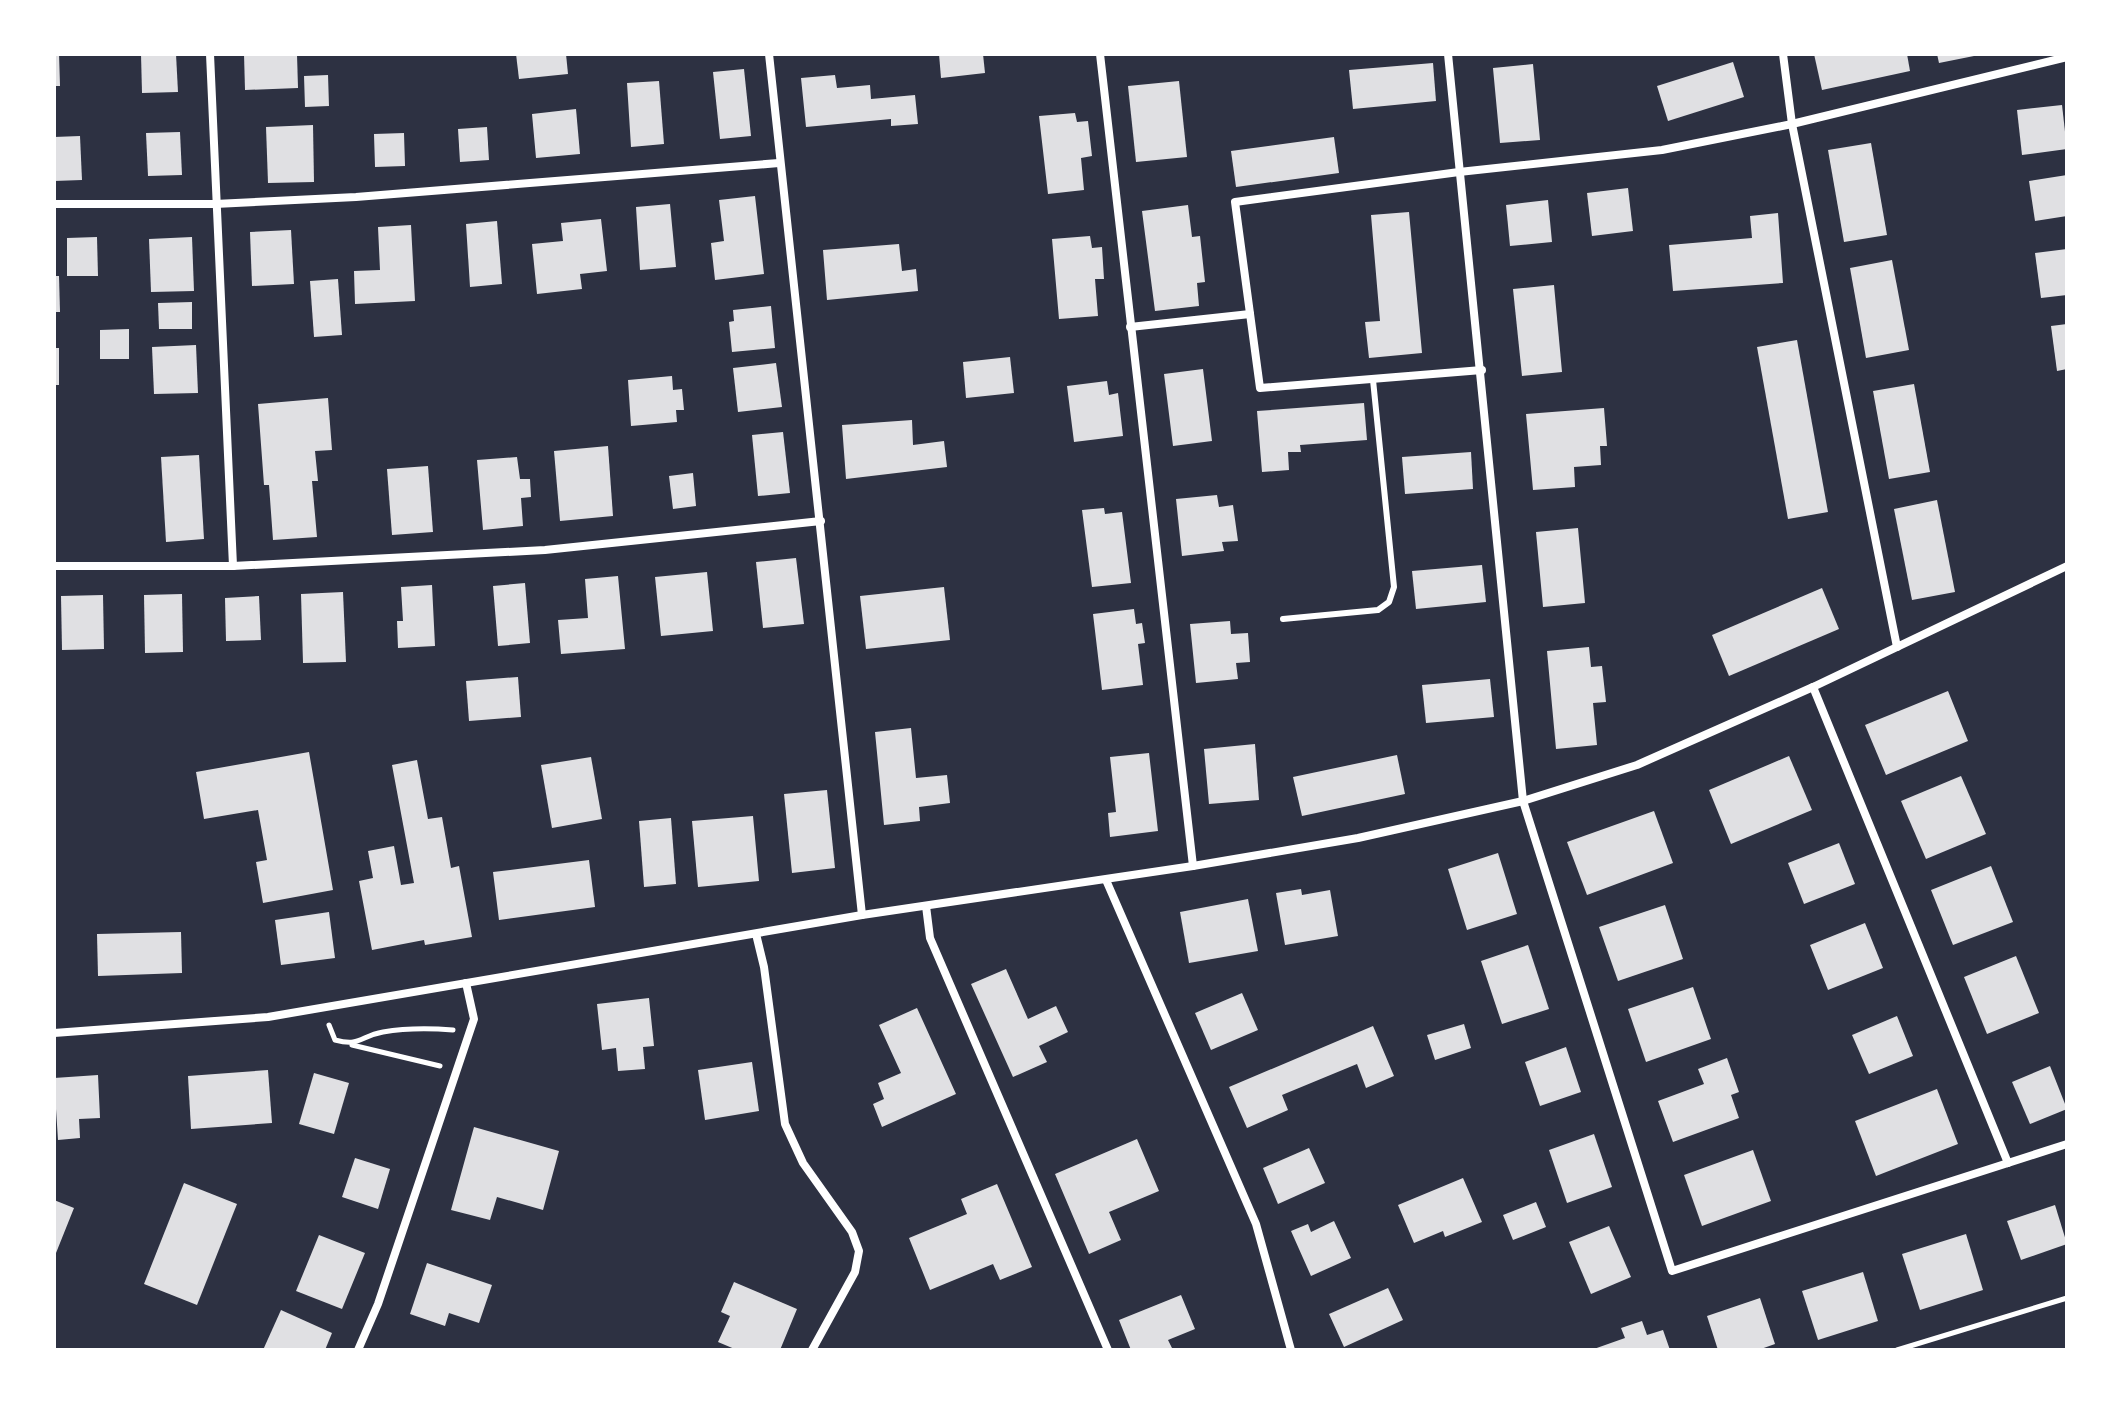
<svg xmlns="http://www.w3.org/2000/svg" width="2121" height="1404" font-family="'Work Sans',sans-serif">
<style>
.building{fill:#e0e0e3}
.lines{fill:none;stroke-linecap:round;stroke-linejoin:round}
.path{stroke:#fff;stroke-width:5}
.service{stroke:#fff;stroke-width:6}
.minor{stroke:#fff;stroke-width:8}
</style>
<rect width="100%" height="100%" fill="#2d3142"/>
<g class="building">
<polygon points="54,54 59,54 60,86 54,86"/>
<polygon points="141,54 176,54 178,92 142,93"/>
<polygon points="244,54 297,54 298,88 245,90"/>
<polygon points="516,54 566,54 568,74 519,79"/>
<polygon points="939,54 983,54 985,73 941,78"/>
<polygon points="1814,54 1907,54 1910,71 1822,90"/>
<polygon points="1937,54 1979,54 1979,55 1939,63"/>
<polygon points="1733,62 1744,97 1668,121 1657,86"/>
<polygon points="1433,63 1436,101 1353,109 1349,70"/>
<polygon points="1533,64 1540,140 1500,143 1493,68"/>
<polygon points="744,69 751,136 720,139 713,72"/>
<polygon points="328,75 329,106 305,107 304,76"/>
<polygon points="835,75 837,88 870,85 871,99 915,95 918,124 891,126 891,119 806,127 801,78"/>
<polygon points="659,81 664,144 631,147 627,83"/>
<polygon points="1179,81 1187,157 1136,162 1128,86"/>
<polygon points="2062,105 2067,149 2022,155 2017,110"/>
<polygon points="576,109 580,154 536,158 532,114"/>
<polygon points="1075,113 1077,122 1088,121 1092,156 1081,158 1084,190 1048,194 1039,116"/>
<polygon points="313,125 314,182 268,183 266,127"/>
<polygon points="487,127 489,160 460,162 458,129"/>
<polygon points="180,132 182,175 148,176 146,133"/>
<polygon points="404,133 405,166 375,167 374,134"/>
<polygon points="80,136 82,180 54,181 54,137"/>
<polygon points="1334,137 1339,173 1236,187 1231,151"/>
<polygon points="1871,143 1887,235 1844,242 1828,150"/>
<polygon points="2067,175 2067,216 2035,221 2029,181"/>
<polygon points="1628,188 1633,231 1592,236 1587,193"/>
<polygon points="755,196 764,274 715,280 711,243 724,241 719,200"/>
<polygon points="1548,200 1552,242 1510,246 1506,205"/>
<polygon points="670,204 676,267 640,270 636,207"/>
<polygon points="1188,205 1192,237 1200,236 1205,282 1197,283 1199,306 1155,311 1142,211"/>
<polygon points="1409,212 1422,353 1369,358 1365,322 1380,321 1371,215"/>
<polygon points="1778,213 1783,283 1673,291 1669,245 1752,238 1750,216"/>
<polygon points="601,219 607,271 580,274 582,289 537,294 532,244 563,241 561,223"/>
<polygon points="497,221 502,284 470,287 466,224"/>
<polygon points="411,225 415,301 355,304 354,271 380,270 378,227"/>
<polygon points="291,230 294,284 252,286 250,232"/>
<polygon points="1090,236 1092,248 1102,247 1104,279 1095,279 1098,316 1059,319 1052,239"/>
<polygon points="97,237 98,276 67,276 67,238"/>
<polygon points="192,237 194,291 151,292 149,239"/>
<polygon points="899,244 902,271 916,269 918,291 827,300 823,250"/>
<polygon points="2067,249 2067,295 2041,298 2035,253"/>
<polygon points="1892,260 1909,350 1866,358 1850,268"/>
<polygon points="54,276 59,276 60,312 54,312"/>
<polygon points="338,279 342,335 314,337 310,281"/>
<polygon points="1554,285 1562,372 1522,376 1513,289"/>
<polygon points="192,302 192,329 159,329 158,303"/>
<polygon points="771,306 775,348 732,352 729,322 734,321 733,310"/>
<polygon points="2067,324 2067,369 2057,371 2051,326"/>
<polygon points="129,329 129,359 100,359 100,330"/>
<polygon points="1797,340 1828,512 1788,519 1757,347"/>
<polygon points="196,345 198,393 154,394 152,347"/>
<rect x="54" y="348" width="5" height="37"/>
<polygon points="1010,357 1014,393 966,398 963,362"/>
<polygon points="776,363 782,407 738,412 733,368"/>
<polygon points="1203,369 1212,441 1173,446 1164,374"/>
<polygon points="672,376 673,390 682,389 684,410 676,410 677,422 631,426 628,380"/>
<polygon points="1107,381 1109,395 1118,393 1123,436 1074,442 1067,386"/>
<polygon points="1914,384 1930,472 1889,479 1873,391"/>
<polygon points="328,398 332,450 315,451 318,481 312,481 317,537 273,540 269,485 264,485 258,404"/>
<polygon points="1364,403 1367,440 1300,445 1301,452 1288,452 1289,470 1262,472 1257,411"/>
<polygon points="1604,408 1607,446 1600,446 1601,465 1574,467 1575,487 1533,490 1526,414"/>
<polygon points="912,420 913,445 944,441 947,467 846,479 842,425"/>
<polygon points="783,432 790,493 758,496 752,435"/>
<polygon points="608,446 613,516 560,521 554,451"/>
<polygon points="1471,452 1473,489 1405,494 1402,457"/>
<polygon points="199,455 204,539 166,542 161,457"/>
<polygon points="517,457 520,479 530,479 531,497 521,498 523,526 483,530 477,460"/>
<polygon points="428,466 433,532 392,535 387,469"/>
<polygon points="693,473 696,506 673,509 669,476"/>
<polygon points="1217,495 1219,507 1233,505 1238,541 1222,542 1224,551 1182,556 1176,499"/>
<polygon points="1937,500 1955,592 1912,600 1894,509"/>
<polygon points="1104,508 1105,514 1122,512 1131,583 1092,587 1082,510"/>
<polygon points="1578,528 1585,603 1543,607 1536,532"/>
<polygon points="796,558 804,624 763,628 756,562"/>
<polygon points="1482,565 1486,602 1416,609 1412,571"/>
<polygon points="707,572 713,631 661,636 655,577"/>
<polygon points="618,576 625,649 561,654 558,620 588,618 585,579"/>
<polygon points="525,583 530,643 498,646 493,586"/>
<polygon points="432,585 435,646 398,648 397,621 403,621 401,587"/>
<polygon points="944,587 950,640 866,649 860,596"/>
<polygon points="1822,588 1839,629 1729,676 1712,635"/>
<polygon points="343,592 346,662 303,663 301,594"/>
<polygon points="182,594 183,652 145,653 144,595"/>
<polygon points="103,595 104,649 62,650 61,596"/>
<polygon points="259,596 261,640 226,641 225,598"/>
<polygon points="1134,609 1136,624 1142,623 1145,643 1138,644 1143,685 1102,690 1093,614"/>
<polygon points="1230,621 1231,634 1248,633 1250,662 1236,663 1238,679 1196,683 1190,624"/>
<polygon points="1589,647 1591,667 1602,666 1606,702 1593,703 1597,745 1556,749 1547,651"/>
<polygon points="518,677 521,717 469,721 466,681"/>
<polygon points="1490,679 1494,717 1426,723 1422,685"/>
<polygon points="1948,691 1968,741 1886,775 1865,725"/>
<polygon points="911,728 916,778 947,775 950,803 919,807 920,821 884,825 875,732"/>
<polygon points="1255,744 1259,800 1209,804 1204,749"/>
<polygon points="309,752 333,890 263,903 256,862 267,860 258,810 204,819 196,772"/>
<polygon points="1149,753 1158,831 1110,837 1108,813 1116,812 1110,757"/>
<polygon points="1397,755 1405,794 1302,816 1293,777"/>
<polygon points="1789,756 1812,810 1731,844 1709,790"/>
<polygon points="591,757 602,819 552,828 541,765"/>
<polygon points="417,760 428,819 442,817 451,868 459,866 472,937 425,945 424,940 372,950 359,881 373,878 368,851 394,846 401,885 414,883 392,765"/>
<polygon points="1961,776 1986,834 1926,859 1901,801"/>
<polygon points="827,790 835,868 792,873 784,794"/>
<polygon points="1654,811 1673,863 1587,895 1567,842"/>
<polygon points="753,816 759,881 698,887 692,821"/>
<polygon points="671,818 676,884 644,887 639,821"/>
<polygon points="1839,843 1855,884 1804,904 1788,863"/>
<polygon points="1498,853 1517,914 1467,930 1448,869"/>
<polygon points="589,860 595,907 499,920 493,872"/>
<polygon points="1991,866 2013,922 1953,945 1931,890"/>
<polygon points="1301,889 1302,895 1330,890 1338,936 1285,945 1276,893"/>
<polygon points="1248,899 1258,951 1189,963 1180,912"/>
<polygon points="1665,905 1683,959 1618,981 1599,927"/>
<polygon points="329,912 335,958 281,965 275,920"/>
<polygon points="1865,923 1883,968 1828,990 1810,945"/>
<polygon points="181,932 182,973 98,976 97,934"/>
<polygon points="1528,945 1549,1009 1502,1024 1481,961"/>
<polygon points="2016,956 2039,1013 1987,1034 1964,977"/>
<polygon points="1006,969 1028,1019 1056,1006 1068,1032 1039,1046 1047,1062 1013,1077 971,984"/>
<polygon points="1693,987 1711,1039 1646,1062 1628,1009"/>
<polygon points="1242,993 1258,1030 1211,1050 1195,1013"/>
<polygon points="649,998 654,1046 643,1047 645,1069 618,1071 616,1048 602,1050 597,1004"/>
<polygon points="917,1008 956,1094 882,1127 873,1104 884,1099 878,1083 901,1073 879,1025"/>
<polygon points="1897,1016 1913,1056 1869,1074 1852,1035"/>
<polygon points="1464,1024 1471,1048 1435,1060 1427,1035"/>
<polygon points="1373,1026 1394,1076 1366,1088 1357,1064 1282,1095 1288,1110 1247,1128 1229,1087"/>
<polygon points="1566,1047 1581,1092 1540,1106 1525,1062"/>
<polygon points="1727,1058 1739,1092 1731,1095 1739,1118 1673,1142 1658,1101 1704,1084 1698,1069"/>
<polygon points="752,1062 759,1111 705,1120 698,1070"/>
<polygon points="2050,1066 2067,1109 2030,1124 2012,1082"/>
<polygon points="268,1070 272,1123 191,1129 188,1076"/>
<polygon points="314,1073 349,1083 334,1134 299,1124"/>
<polygon points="98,1075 100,1118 79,1119 80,1138 58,1140 54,1078"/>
<polygon points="1937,1089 1958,1144 1876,1176 1855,1121"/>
<polygon points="474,1127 559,1151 543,1210 497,1197 490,1220 451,1210"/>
<polygon points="1594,1134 1612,1187 1567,1203 1549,1150"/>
<polygon points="1137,1139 1159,1191 1109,1212 1121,1240 1089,1254 1055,1174"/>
<polygon points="1309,1148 1325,1183 1278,1204 1263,1168"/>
<polygon points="1753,1150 1771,1201 1702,1226 1684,1175"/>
<polygon points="355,1158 390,1169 378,1209 342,1197"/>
<polygon points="1463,1178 1482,1222 1445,1237 1443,1231 1414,1243 1398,1205"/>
<polygon points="184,1183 237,1204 197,1305 144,1284"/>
<polygon points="997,1184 1032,1267 1000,1280 993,1264 930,1290 909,1238 967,1214 961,1199"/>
<polygon points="54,1200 74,1208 54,1258"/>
<polygon points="1536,1202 1546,1227 1513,1240 1503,1215"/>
<polygon points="2055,1205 2067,1244 2021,1260 2007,1221"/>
<polygon points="1334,1221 1351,1258 1311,1276 1291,1231 1308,1224 1311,1232"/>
<polygon points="1609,1226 1631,1277 1591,1294 1569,1242"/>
<polygon points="1966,1234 1983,1290 1920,1310 1902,1254"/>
<polygon points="319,1235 365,1253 342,1309 296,1291"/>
<polygon points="427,1263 492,1285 479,1323 449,1313 445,1326 410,1314"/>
<polygon points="1863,1272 1878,1321 1818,1340 1802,1291"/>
<polygon points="734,1282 797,1309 780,1350 737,1350 718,1342 730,1316 721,1312"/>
<polygon points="1388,1288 1403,1320 1344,1347 1329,1314"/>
<polygon points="1181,1295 1195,1329 1168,1340 1173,1350 1131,1350 1119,1320"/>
<polygon points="1760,1298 1775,1344 1758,1350 1718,1350 1707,1316"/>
<polygon points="281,1310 332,1333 325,1350 263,1350"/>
<polygon points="1642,1321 1647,1335 1663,1330 1670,1350 1591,1350 1625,1338 1621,1328"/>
</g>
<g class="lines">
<g class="path">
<path d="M329 1025 335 1040C361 1047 360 1036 383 1032 406 1028 429 1028 453 1030"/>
<polyline points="352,1045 440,1066"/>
<polyline points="1897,1350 2067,1298"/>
</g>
<polyline class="service" points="1283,619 1378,610 1389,602 1394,587 1373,380"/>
<g class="minor">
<polyline points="210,54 233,566"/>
<polyline points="769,54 862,915"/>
<polyline points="1100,54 1193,866"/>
<polyline points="1448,54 1523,801 1672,1271 2067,1144"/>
<polyline points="1783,54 1792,124 1897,647"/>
<polyline points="54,204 215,204 356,197 779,163"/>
<polyline points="1130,327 1250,314"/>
<polyline points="1482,370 1260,388 1235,202 1459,172 1662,150 1792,124 2067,57"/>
<polyline points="54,566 233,566 545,550 821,521"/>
<polyline points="1813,687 2008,1163"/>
<polyline points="1106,880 1256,1224 1291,1350"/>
<polyline points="926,906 930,938 1108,1350"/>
<polyline points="756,934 764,967 785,1124 803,1163 852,1232 859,1251 855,1272 812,1350"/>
<polyline points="54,1033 268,1017 862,915 1193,866 1358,838 1523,801 1637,765 1813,687 2067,566"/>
<polyline points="358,1350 378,1304 474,1019 466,983"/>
</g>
</g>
<rect width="2121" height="1404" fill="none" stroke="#ffffff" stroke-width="112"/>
</svg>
